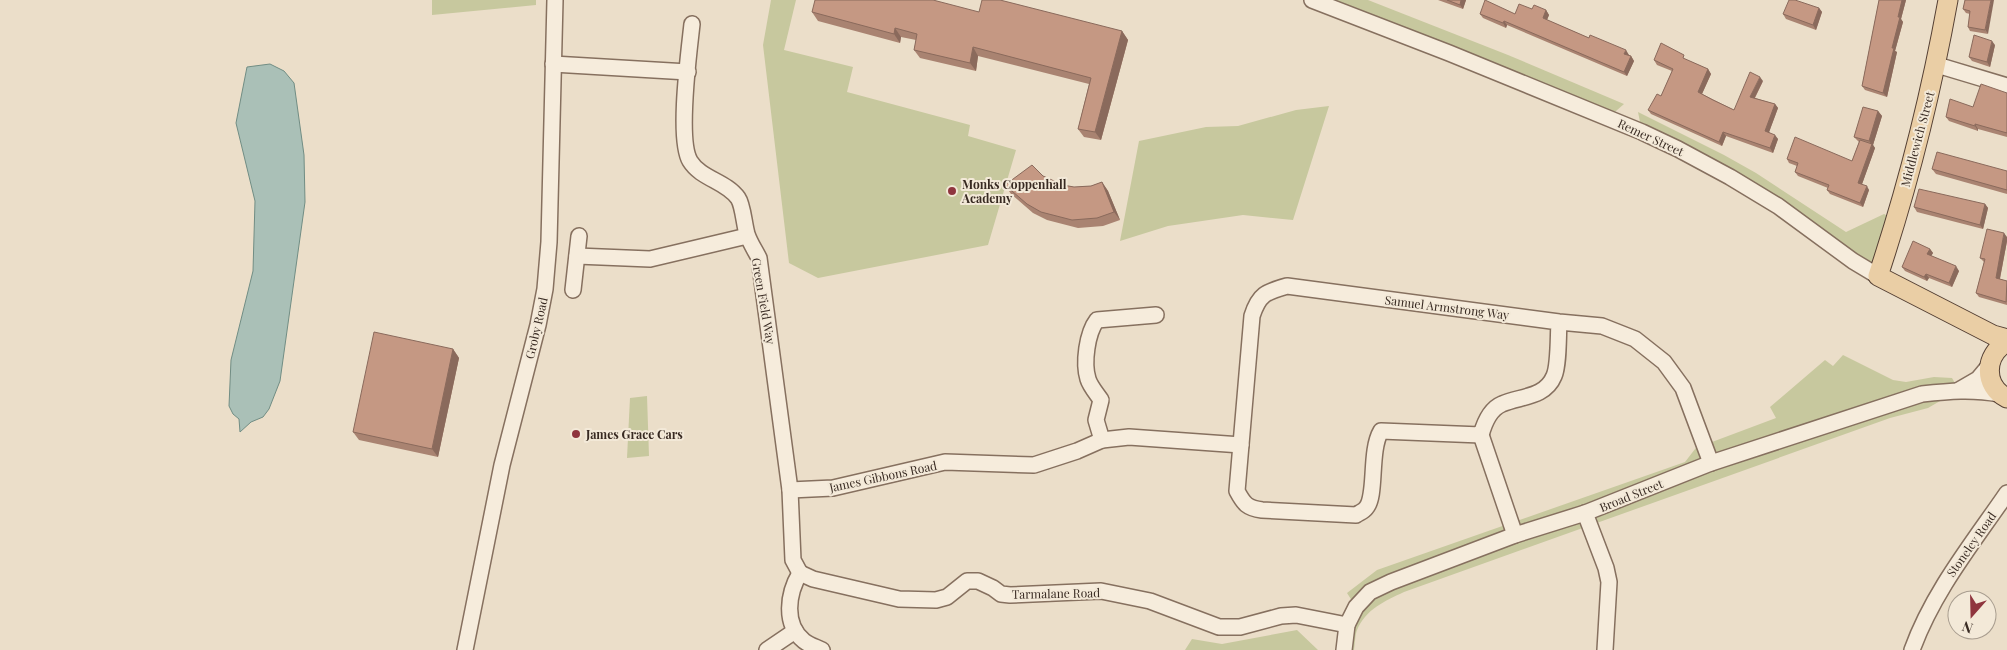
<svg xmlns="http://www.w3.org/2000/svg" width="2007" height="650" font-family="'Playfair Display',serif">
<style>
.green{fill:#c7c89e}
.water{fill:#aac0b7;stroke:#718d84}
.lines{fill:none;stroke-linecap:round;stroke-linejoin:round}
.minor-casing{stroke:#86705f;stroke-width:18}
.major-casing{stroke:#543f33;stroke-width:21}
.minor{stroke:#f6ecdc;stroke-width:15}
.major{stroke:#eacea5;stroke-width:19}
.wall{fill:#a98371}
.shaded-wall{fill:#8a6a5c}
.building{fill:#c59883;stroke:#8a6a5c}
.poi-dot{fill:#8f353e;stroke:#f3e9d8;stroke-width:2}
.labels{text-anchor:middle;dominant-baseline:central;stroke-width:4;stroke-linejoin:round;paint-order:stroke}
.street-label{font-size:12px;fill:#382a22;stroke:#f3e9d8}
.poi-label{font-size:12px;font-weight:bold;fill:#382a22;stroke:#f3e9d8;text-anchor:start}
</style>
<rect width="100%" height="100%" fill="#ebdec9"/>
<g class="green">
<polygon points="432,0 536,0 536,5 432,15"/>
<polygon points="771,0 796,0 784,50 853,67 847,92 970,125 968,136 1016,150 988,245 818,278 789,263 763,45"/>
<polygon points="1312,0 1368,0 1508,55 1624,104 1608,118"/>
<polygon points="1329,106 1293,220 1243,215 1168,226 1120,241 1139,141 1206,127 1238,126 1296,110"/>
<polygon points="1638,112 1724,155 1756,173 1846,232 1884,214 1896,220 1878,276 1829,244 1642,132"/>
<path d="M1843 355 1893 380 1906 382 1934 377 1952 378 1959 390 1928 408 1890 418 1404 592C1385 601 1366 609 1357 630 1355 635 1355 644 1354 650H1344L1356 607 1347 593 1377 570 1685 462 1702 440 1712 442 1776 418 1770 407 1825 360 1833 366Z"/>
<polygon points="647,396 649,456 627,458 630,398"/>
<polygon points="1297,630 1318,650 1185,650 1192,639 1222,644"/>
</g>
<polygon class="water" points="270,64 284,71 294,83 304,155 305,202 280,381 269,409 263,417 251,422 240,432 239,419 233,414 229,406 231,360 253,271 255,201 236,123 247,67"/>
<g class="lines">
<defs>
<g id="minor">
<polyline points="1312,0 1449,53 1642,132 1678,149 1730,177 1778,206 1853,261 1878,276"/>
<path d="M692 24C689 52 677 139 690 161 701 179 726 181 738 198 743 205 744 224 747 234 750 243 755 250 759 258L790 490 793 560 800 573"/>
<polyline points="553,64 688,72"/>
<polyline points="1937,65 2007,86"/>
<polyline points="577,256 650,259 747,236"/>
<polyline points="573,290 579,236"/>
<path d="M1559 322C1558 336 1559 365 1554 376 1545 398 1520 396 1502 404 1490 409 1484 424 1481 435L1381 431C1369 451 1377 496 1366 508 1364 511 1359 513 1356 515L1262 510C1247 508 1244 504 1237 491L1252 316C1259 294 1266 292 1287 286L1559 322 1602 326 1635 339 1664 362 1683 388 1711 463"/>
<polyline points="1959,390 1978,379 1988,367"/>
<polyline points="1481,435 1515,535"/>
<path d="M1102 440 1096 420 1101 400C1097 394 1090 386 1088 379 1083 363 1087 333 1097 320L1156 315"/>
<polyline points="790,490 833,488 945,462 1034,465 1077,451 1102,440 1129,437 1241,445"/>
<polyline points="1585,513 1606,568 1609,582 1605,650"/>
<polyline points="800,573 813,579 899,599 936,600 947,597 967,581 978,581 993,588 1001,594 1010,595 1101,591 1150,601 1219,627 1240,627 1281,616 1296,615 1347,625"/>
<path d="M800 573C788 593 783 624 804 641 809 645 816 647 822 650"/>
<polyline points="465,650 502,465 538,325 545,289 549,242 555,0"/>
<polyline points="767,650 795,631"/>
<path d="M1344 650 1347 625 1356 607 1370 592 1391 582 1515 535 1585 513 1711 463 1922 394C1949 391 1973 389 1999 394"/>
<path d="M1912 650C1933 592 1972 544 2007 493"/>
</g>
<g id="major">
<path d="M1948 0C1931 94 1908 186 1878 276L1993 335 2007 339"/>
<path d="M2007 342C1984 355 1983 386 2007 398"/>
</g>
</defs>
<use href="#minor" class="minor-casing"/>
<use href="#major" class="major-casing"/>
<use href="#minor" class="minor"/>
<use href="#major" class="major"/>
</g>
<g class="wall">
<polygon points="1438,0 1466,0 1463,9"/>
<polygon points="1879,0 1906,0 1901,19 1903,22 1895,51 1897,52 1887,97 1865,90 1862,86"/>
<polygon points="1965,0 1988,34 1970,31 1968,27 1970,14 1966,13 1963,9"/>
<polygon points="1819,8 1822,12 1816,30 1786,19 1783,14"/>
<polygon points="1532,9 1546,10 1549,15 1547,20 1629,55 1629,56 1631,56 1634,61 1627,76 1507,25 1506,28 1483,18 1480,14 1515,14"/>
<polygon points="812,12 979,12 1122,31 1128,40 1101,140 1084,137 1078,129 1089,84 978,56 976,71 920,58 914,50 916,40 901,37 900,43 818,21"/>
<polygon points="1995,45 1990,67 1972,61 1969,57"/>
<polygon points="1687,59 1687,60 1708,69 1711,74 1702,94 1734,110 1763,81 1755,98 1775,104 1778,108 1769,132 1778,139 1773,153 1726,136 1722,146 1651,114 1648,110 1661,96 1672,71 1657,65 1654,60"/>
<polygon points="2007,93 2007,137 1978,129 1978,131 1949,121 1946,117 1973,107"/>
<polygon points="1878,111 1882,116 1873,145 1875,148 1862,184 1869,190 1863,207 1830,194 1827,190 1828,188 1798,176 1795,172 1797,166 1789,163 1787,159 1852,161 1859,142 1854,137"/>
<polygon points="1932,169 2007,171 2007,194 1936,174"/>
<polygon points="1043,176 1063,185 1074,187 1091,186 1102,182 1108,191 1120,220 1103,226 1078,228 1047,220 1033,213 1011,194 1005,185"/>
<polygon points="1985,204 1988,208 1983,229 1917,212 1914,207"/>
<polygon points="2007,237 2007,241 2000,279 2007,281 2007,305 1979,297 1976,293 1984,262 1980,258"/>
<polygon points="1930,249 1933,253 1931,256 1959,271 1952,287 1929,278 1927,281 1905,271 1902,267"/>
<polygon points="453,349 459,358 438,457 359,440 353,432"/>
</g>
<g class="shaded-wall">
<polygon points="1461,0 1466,0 1463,9 1460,5"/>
<polygon points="1902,0 1906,0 1901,19 1903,22 1895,51 1897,52 1887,97 1883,93 1898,17"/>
<polygon points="1991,0 1994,0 1988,34 1985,30"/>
<polygon points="1819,8 1822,12 1816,30 1813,25"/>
<polygon points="1546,10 1549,15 1546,22 1543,18"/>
<polygon points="1504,21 1507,25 1506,28 1503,23"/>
<polygon points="895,28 901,37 900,43 894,34"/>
<polygon points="1122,31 1128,40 1101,140 1095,132"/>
<polygon points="1992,41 1995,45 1990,67 1987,62"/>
<polygon points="973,47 978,56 976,71 970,63"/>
<polygon points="1626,50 1629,55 1628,58 1624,54"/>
<polygon points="1631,56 1634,61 1627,76 1624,72"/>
<polygon points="1708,69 1711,74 1701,96 1698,92"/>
<polygon points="1760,77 1763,81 1753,101 1750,97"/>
<polygon points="1775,104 1778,108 1768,135 1765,131"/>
<polygon points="1878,111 1882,116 1873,145 1875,148 1861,187 1858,183 1872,145 1869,141"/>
<polygon points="1975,124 1978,129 1978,131 1975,126"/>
<polygon points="1723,132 1726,136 1722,146 1719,142"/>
<polygon points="1775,135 1778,139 1773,153 1770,148"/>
<polygon points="1102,182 1108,191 1120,220 1114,212"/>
<polygon points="1867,186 1869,190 1863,207 1860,203"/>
<polygon points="1985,204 1988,208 1983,229 1980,225"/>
<polygon points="2004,233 2007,237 2007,241 1999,283 1996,278"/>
<polygon points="1930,249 1933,253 1930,258 1927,254"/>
<polygon points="1956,266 1959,271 1952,287 1949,283"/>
<polygon points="1926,274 1929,278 1927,281 1924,277"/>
<polygon points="453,349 459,358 438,457 432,449"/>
</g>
<g class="building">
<polygon points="815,0 933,0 979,12 982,0 1000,0 1122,31 1095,132 1078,129 1091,78 973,47 970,63 914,50 917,34 895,28 894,34 812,12"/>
<polygon points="1447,0 1461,0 1460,5"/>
<polygon points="1485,0 1515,14 1519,4 1532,9 1534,5 1546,10 1543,18 1589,38 1590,35 1626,50 1624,54 1631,56 1624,72 1504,21 1503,23 1480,14"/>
<polygon points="1789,0 1795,0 1819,8 1813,25 1783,14"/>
<polygon points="1879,0 1902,0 1898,17 1900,17 1892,48 1894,48 1883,93 1862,86"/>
<polygon points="1965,0 1991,0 1985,30 1968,27 1970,11 1963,9"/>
<polygon points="1974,35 1992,41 1987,62 1969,57"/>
<polygon points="1661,43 1684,55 1683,58 1708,69 1698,92 1713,100 1734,110 1750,72 1760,77 1750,97 1775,104 1765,131 1775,135 1770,148 1723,132 1719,142 1648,110 1657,94 1661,96 1673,69 1654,60"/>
<polygon points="1981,84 2007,93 2007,133 1975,124 1975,126 1946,117 1950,99 1973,107"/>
<polygon points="1863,107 1878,111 1869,141 1854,137"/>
<polygon points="1795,137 1852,161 1860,140 1872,144 1858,183 1867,186 1860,203 1827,190 1829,185 1795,172 1798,163 1787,159"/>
<polygon points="1937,152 2007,171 2007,190 1932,169"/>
<polygon points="1032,165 1043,176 1063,185 1074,187 1091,186 1102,182 1114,212 1097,218 1072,220 1041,212 1027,204 1005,185"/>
<polygon points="1919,189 1985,204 1980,225 1914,207"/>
<polygon points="1987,229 2004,233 1996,278 2007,281 2006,302 1976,293 1985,259 1980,258"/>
<polygon points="1913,241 1930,249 1927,254 1956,266 1949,283 1926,274 1924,277 1902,267"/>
<polygon points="374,332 453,349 432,449 353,432"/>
</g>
<g class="poi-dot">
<circle cx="952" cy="191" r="5"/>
<circle cx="576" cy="434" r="5"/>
</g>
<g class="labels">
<g class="street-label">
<text transform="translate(1651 137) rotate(25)">Remer Street</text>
<text transform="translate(1917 139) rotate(-75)">Middlewich Street</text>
<text transform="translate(764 301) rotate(80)">Green Field Way</text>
<text transform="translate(1447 307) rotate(7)">Samuel Armstrong Way</text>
<text transform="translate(536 328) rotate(-77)">Groby Road</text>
<text transform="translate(883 476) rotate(-12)">James Gibbons Road</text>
<text transform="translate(1631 495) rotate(-22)">Broad Street</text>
<text transform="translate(1971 544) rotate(-55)">Stoneley Road</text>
<text transform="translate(1056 593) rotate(-1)">Tarmalane Road</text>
</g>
<g class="poi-label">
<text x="962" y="184">Monks Coppenhall<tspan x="962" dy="14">Academy</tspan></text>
<text x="586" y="434">James Grace Cars</text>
</g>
</g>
<g transform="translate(1972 615) rotate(200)"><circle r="24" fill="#f3e9d8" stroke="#a89d8f"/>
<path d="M0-4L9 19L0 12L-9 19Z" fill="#8f353e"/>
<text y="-8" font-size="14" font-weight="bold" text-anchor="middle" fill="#382a22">N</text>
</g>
</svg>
